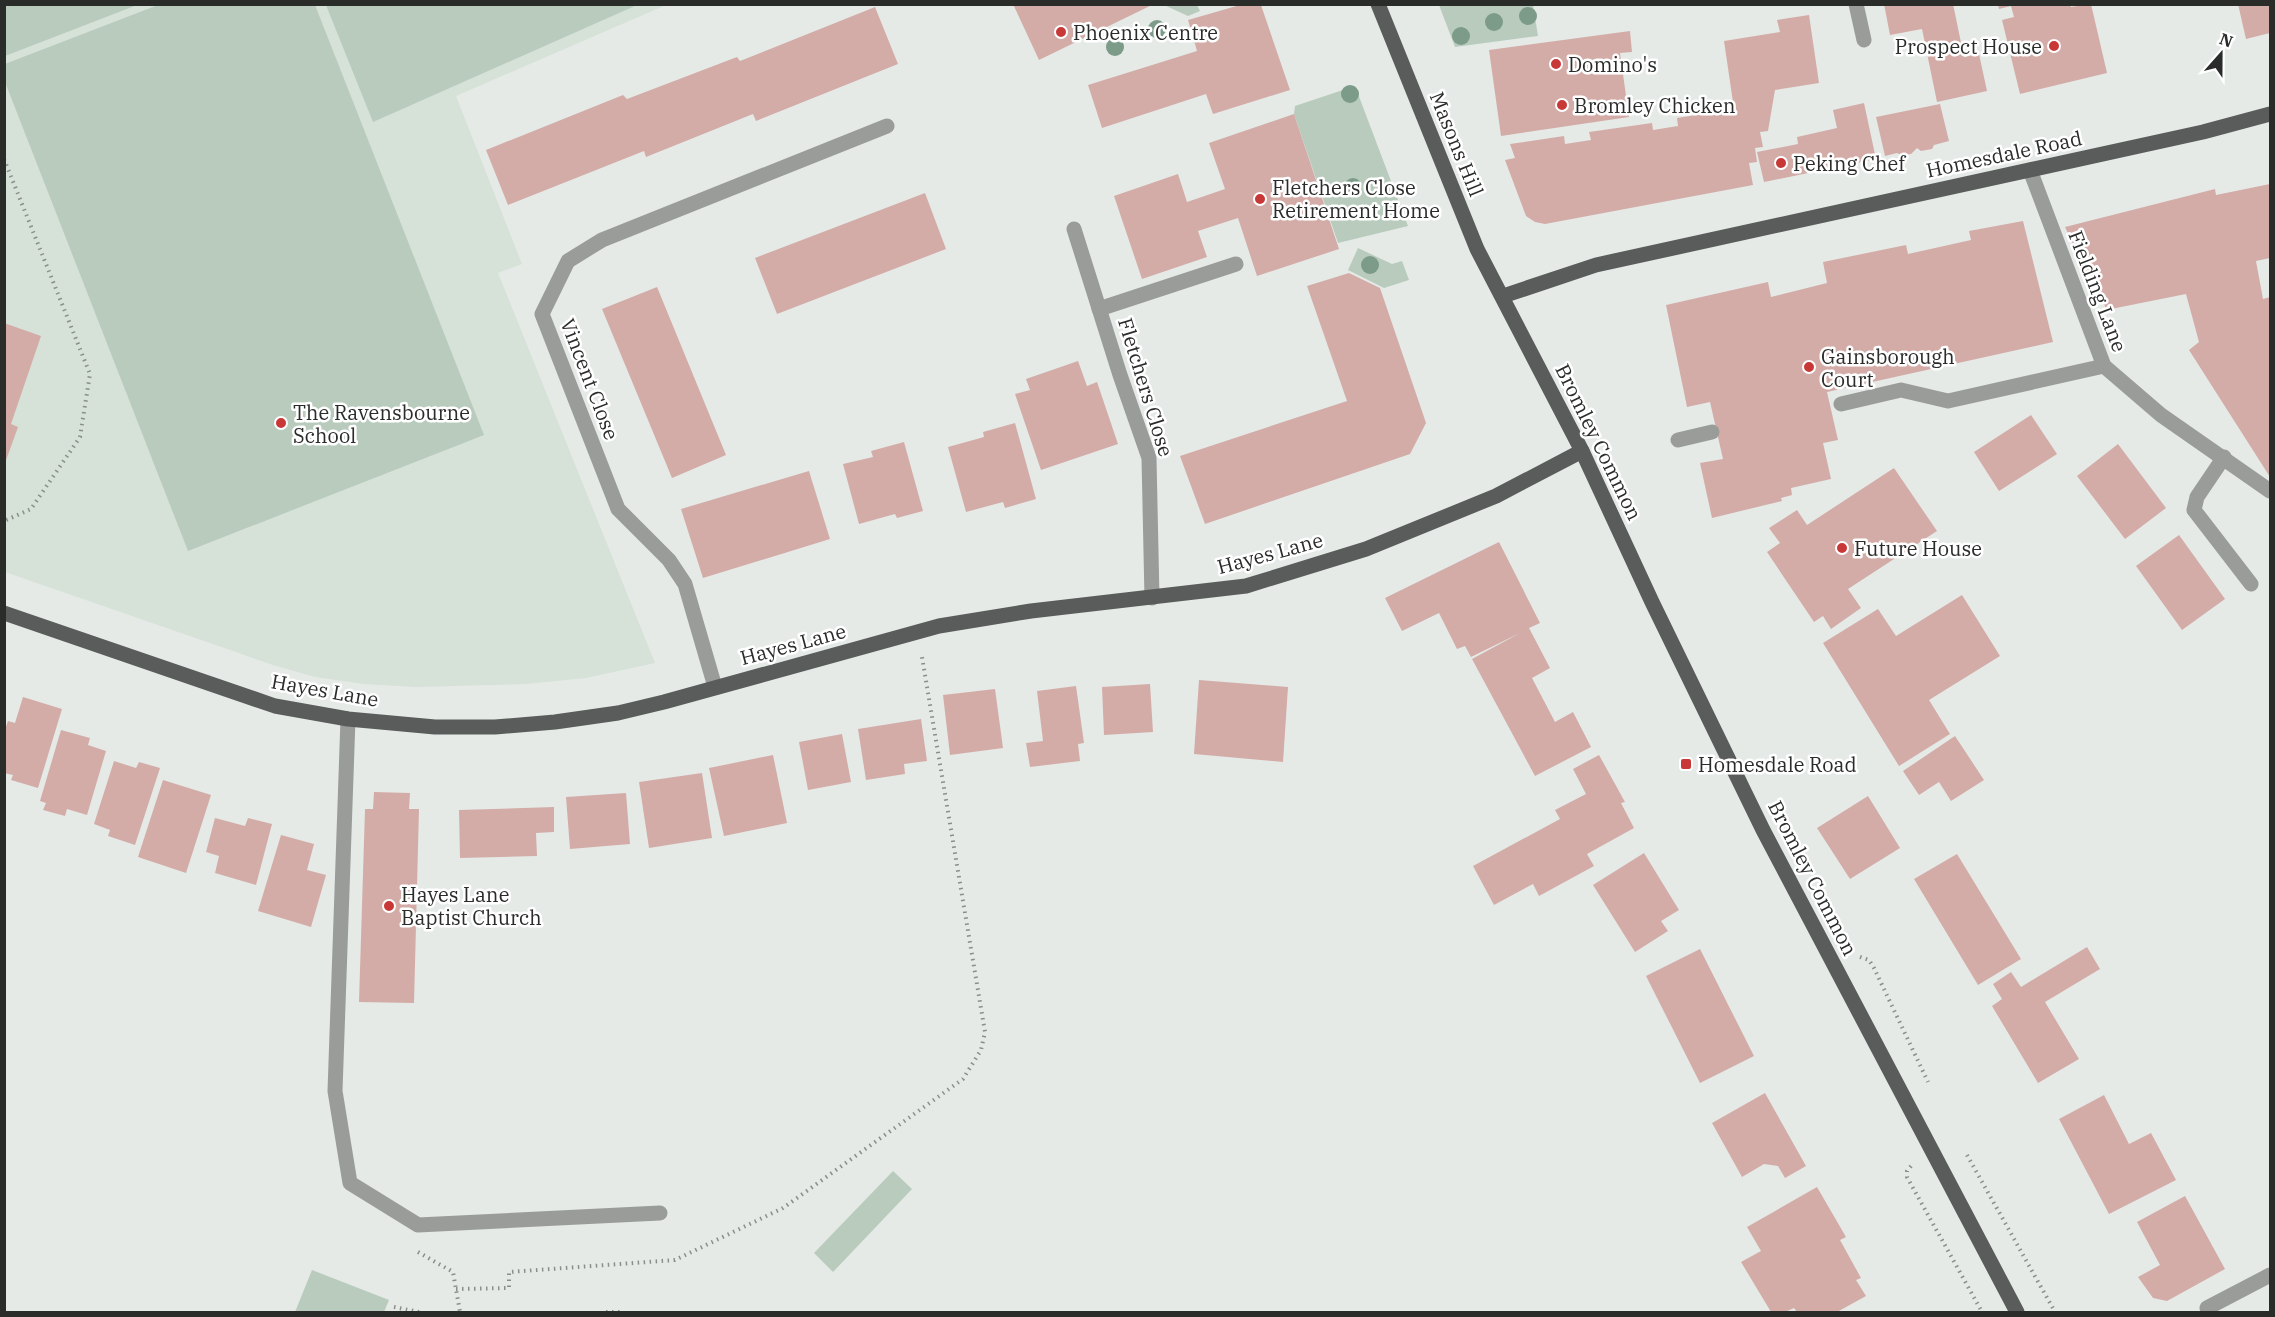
<svg xmlns="http://www.w3.org/2000/svg" width="2275" height="1317" font-family="'IBM Plex Serif',serif">
<style>
.built{fill:#d6e1d8}
.green{fill:#b8cbbd}
.building{fill:#d3aca8}
.lines{fill:none;stroke-linecap:round;stroke-linejoin:round}
.path{stroke:#8b8f8c;stroke-width:4;stroke-dasharray:1.5 4.5;stroke-linecap:butt}
.minor{stroke:#9a9c9a;stroke-width:15}
.major{stroke:#595c5a;stroke-width:15}
.tree{fill:#7c9b88}
.poi-dot{fill:#c73837;stroke:#fff;stroke-width:2}
.labels{text-anchor:middle;dominant-baseline:central;stroke-width:5;stroke-linejoin:round;paint-order:stroke}
.poi-label{font-size:20px;fill:#2a2c2a;stroke:#fff;text-anchor:start}
.street-label{font-size:20px;fill:#2a2c2a;stroke:#fff}
</style>
<rect width="100%" height="100%" fill="#e5eae7"/>
<polygon class="built" points="5,5 666,5 456,96 522,264 498,273 655,663 586,678 526,684 415,687 364,684 315,677 273,665 5,572"/>
<g class="green">
<polygon points="5,4 137,4 137,5 5,56"/>
<polygon points="158,5 315,5 484,435 188,551 5,82 5,64"/>
<polygon points="326,5 637,5 373,122"/>
<polygon points="1164,5 1197,5 1200,11 1188,16"/>
<polygon points="1439,5 1533,5 1538,36 1455,47"/>
<polygon points="1355,86 1408,226 1338,243 1294,114 1295,106"/>
<polygon points="1358,248 1392,264 1402,261 1409,280 1384,288 1348,270"/>
<polygon points="893,1171 912,1189 833,1272 814,1253"/>
<polygon points="312,1270 389,1300 384,1312 295,1312"/>
</g>
<g class="building">
<polygon points="1013,4 1154,4 1039,60"/>
<polygon points="1884,4 1953,4 1964,57 1979,54 1987,91 1937,102 1922,29 1890,35"/>
<polygon points="1998,4 2070,4 2071,7 2091,4 2107,73 2020,94 2002,20 2014,17 2011,6 1999,9"/>
<polygon points="2238,4 2270,4 2270,33 2246,39"/>
<polygon points="1240,5 1261,5 1290,90 1213,114 1206,94 1102,128 1088,85 1197,51 1188,20"/>
<polygon points="875,7 898,64 756,121 753,114 646,157 644,151 508,205 486,150 623,95 627,99 737,57 740,61"/>
<polygon points="1809,15 1819,83 1775,90 1768,131 1760,132 1763,147 1755,148 1757,162 1749,163 1753,185 1545,224 1535,222 1526,216 1505,160 1515,158 1510,144 1564,136 1565,144 1591,140 1589,132 1652,123 1653,130 1678,126 1677,118 1734,109 1724,41 1780,32 1777,20"/>
<polygon points="1630,31 1632,52 1620,53 1629,117 1501,136 1489,50"/>
<polygon points="1864,103 1876,159 1764,182 1757,152 1798,144 1797,137 1837,128 1833,110"/>
<polygon points="1940,104 1949,141 1934,145 1932,149 1921,151 1917,148 1911,154 1901,155 1897,153 1885,156 1876,117"/>
<polygon points="1294,114 1339,249 1257,276 1238,218 1198,231 1207,257 1142,279 1114,196 1178,174 1187,202 1225,189 1209,143"/>
<polygon points="2270,184 2270,258 2256,261 2263,299 2270,297 2270,477 2189,350 2199,342 2186,294 2106,310 2098,282 2091,283 2065,227 2215,189 2216,195"/>
<polygon points="925,193 946,249 777,314 755,258"/>
<polygon points="2023,221 2053,342 1827,392 1838,440 1823,443 1831,479 1791,488 1792,495 1781,498 1782,501 1712,518 1700,463 1723,459 1710,402 1687,407 1666,305 1768,282 1771,297 1827,283 1823,262 1906,245 1908,254 1971,240 1969,231"/>
<polygon points="1349,273 1380,288 1424,417 1426,423 1410,454 1205,524 1180,456 1347,401 1307,286"/>
<polygon points="657,287 726,455 672,478 602,309"/>
<polygon points="4,323 41,336 11,424 18,427 5,463"/>
<polygon points="1078,361 1087,386 1097,382 1118,444 1041,470 1015,394 1030,390 1026,379"/>
<polygon points="2031,415 2057,454 1999,491 1974,452"/>
<polygon points="1015,423 1036,499 1005,508 1003,502 966,512 948,447 984,437 983,432"/>
<polygon points="904,442 923,511 897,518 895,514 859,524 843,464 873,457 871,451"/>
<polygon points="2118,444 2166,508 2125,539 2077,476"/>
<polygon points="1894,468 1937,531 1848,589 1861,608 1831,629 1823,616 1814,622 1767,552 1780,543 1769,528 1797,510 1807,525"/>
<polygon points="809,471 830,539 703,578 681,509"/>
<polygon points="2179,535 2225,599 2182,630 2136,566"/>
<polygon points="1499,542 1540,623 1529,628 1550,668 1532,678 1555,722 1573,712 1591,747 1535,776 1472,659 1520,633 1471,657 1465,646 1457,649 1439,613 1402,631 1385,598"/>
<polygon points="1962,595 2000,656 1929,700 1950,734 1899,766 1823,643 1878,609 1896,636"/>
<polygon points="1199,680 1288,687 1283,762 1194,754"/>
<polygon points="1150,684 1153,732 1104,735 1102,687"/>
<polygon points="1076,686 1084,743 1078,744 1080,761 1030,767 1026,743 1043,741 1037,691"/>
<polygon points="995,689 1003,748 950,755 943,695"/>
<polygon points="23,697 62,709 38,788 11,780 13,775 4,773 4,732 8,721 15,723"/>
<polygon points="921,719 927,761 904,764 905,774 866,780 858,729"/>
<polygon points="61,730 90,738 88,745 106,751 87,815 67,809 65,816 43,810 46,803 40,801"/>
<polygon points="842,734 851,782 808,790 799,742"/>
<polygon points="1955,736 1984,780 1951,801 1939,782 1919,795 1903,771"/>
<polygon points="773,755 787,823 724,836 709,768"/>
<polygon points="1599,755 1625,802 1621,803 1634,828 1587,854 1594,866 1539,896 1533,884 1494,905 1473,866 1560,819 1555,810 1586,794 1573,769"/>
<polygon points="114,761 136,768 139,762 160,768 135,845 108,836 110,830 94,824"/>
<polygon points="702,773 712,838 649,848 639,782"/>
<polygon points="163,780 211,795 186,873 138,857"/>
<polygon points="374,792 410,793 409,809 419,809 414,1003 359,1002 365,809 373,809"/>
<polygon points="626,793 630,844 570,849 566,797"/>
<polygon points="1868,796 1900,848 1850,879 1817,828"/>
<polygon points="554,807 554,832 536,833 537,856 460,858 459,810"/>
<polygon points="215,818 245,826 248,818 272,824 256,885 215,873 219,856 206,852"/>
<polygon points="281,835 314,844 307,870 326,875 311,927 258,911"/>
<polygon points="1644,853 1679,910 1661,921 1668,931 1635,952 1593,885"/>
<polygon points="1957,854 2021,959 1978,985 1914,879"/>
<polygon points="2087,947 2100,969 2045,1002 2079,1059 2038,1083 1992,1006 2002,999 1993,984 2011,972 2021,987"/>
<polygon points="1700,949 1754,1056 1700,1083 1646,976"/>
<polygon points="1765,1093 1806,1166 1785,1178 1778,1166 1764,1164 1742,1177 1712,1123"/>
<polygon points="2104,1095 2129,1144 2151,1133 2176,1180 2109,1214 2059,1119"/>
<polygon points="1817,1187 1846,1237 1840,1240 1861,1278 1856,1280 1866,1296 1837,1312 1797,1312 1794,1308 1785,1312 1771,1312 1741,1262 1761,1251 1747,1227"/>
<polygon points="2185,1196 2225,1269 2167,1301 2153,1298 2138,1277 2160,1265 2137,1222"/>
</g>
<g class="lines">
<g class="path">
<polyline points="4,159 90,374 80,437 31,509 4,521"/>
<polyline points="1860,957 1869,960 1874,968 1928,1082"/>
<polyline points="1967,1155 2055,1312"/>
<polyline points="1911,1166 1907,1171 1907,1177 1982,1312"/>
<polyline points="418,1252 453,1272 460,1312"/>
<polyline points="456,1289 509,1288 509,1272 675,1260 783,1208 963,1079 981,1050 985,1032 922,657"/>
<polyline points="394,1307 419,1312"/>
<polyline points="606,1312 624,1312"/>
</g>
<g class="minor">
<polyline points="1856,4 1864,40"/>
<polyline points="2030,170 2104,366 2161,415 2270,491"/>
<polyline points="1074,229 1120,375 1149,458 1152,598"/>
<polyline points="1099,309 1236,264"/>
<polyline points="1841,404 1901,390 1948,401 2104,366"/>
<polyline points="1678,440 1712,432"/>
<polyline points="2224,457 2197,497 2194,510 2251,584"/>
<polyline points="715,687 685,584 669,560 618,509 542,314 568,261 602,240 887,126"/>
<polyline points="348,719 335,1091 350,1183 418,1225 660,1213"/>
<polyline points="2207,1308 2270,1275"/>
</g>
<g class="major">
<polyline points="1378,4 1477,249 1582,451 1652,602 1763,830 2017,1312"/>
<polyline points="1503,296 1596,265 2203,132 2270,114"/>
<polyline points="4,613 275,706 348,719 435,727 495,727 555,722 618,713 664,702 939,626 1031,611 1246,586 1366,549 1496,496 1582,451"/>
</g>
</g>
<g class="tree">
<circle cx="1528" cy="16" r="9"/>
<circle cx="1494" cy="22" r="9"/>
<circle cx="1157" cy="29" r="9"/>
<circle cx="1461" cy="36" r="9"/>
<circle cx="1115" cy="47" r="9"/>
<circle cx="1350" cy="94" r="9"/>
<circle cx="1353" cy="187" r="9"/>
<circle cx="1370" cy="265" r="9"/>
</g>
<g class="poi-dot">
<circle cx="1061" cy="32" r="6"/>
<circle cx="2054" cy="46" r="6"/>
<circle cx="1556" cy="64" r="6"/>
<circle cx="1562" cy="105" r="6"/>
<circle cx="1781" cy="163" r="6"/>
<circle cx="1260" cy="199" r="6"/>
<circle cx="1809" cy="367" r="6"/>
<circle cx="281" cy="423" r="6"/>
<circle cx="1842" cy="548" r="6"/>
<rect x="1680" y="758" width="12" height="12" rx="3"/>
<circle cx="389" cy="906" r="6"/>
</g>
<g class="labels">
<g class="poi-label">
<text x="1073" y="32">Phoenix Centre</text>
<text x="2042" y="46" text-anchor="end">Prospect House</text>
<text x="1568" y="64">Domino's</text>
<text x="1574" y="105">Bromley Chicken</text>
<text x="1793" y="163">Peking Chef</text>
<text x="1272" y="187">Fletchers Close<tspan x="1272" dy="23">Retirement Home</tspan></text>
<text x="1821" y="356">Gainsborough<tspan x="1821" dy="23">Court</tspan></text>
<text x="293" y="412">The Ravensbourne<tspan x="293" dy="23">School</tspan></text>
<text x="1854" y="548">Future House</text>
<text x="1698" y="764">Homesdale Road</text>
<text x="401" y="894">Hayes Lane<tspan x="401" dy="23">Baptist Church</tspan></text>
</g>
<g class="street-label">
<text transform="translate(1457 144) rotate(68)">Masons Hill</text>
<text transform="translate(2004 154) rotate(-12)">Homesdale Road</text>
<text transform="translate(2098 291) rotate(69)">Fielding Lane</text>
<text transform="translate(590 379) rotate(69)">Vincent Close</text>
<text transform="translate(1146 387) rotate(73)">Fletchers Close</text>
<text transform="translate(1599 442) rotate(64)">Bromley Common</text>
<text transform="translate(1270 553) rotate(-15)">Hayes Lane</text>
<text transform="translate(793 644) rotate(-15)">Hayes Lane</text>
<text transform="translate(325 690) rotate(10)">Hayes Lane</text>
<text transform="translate(1813 878) rotate(63)">Bromley Common</text>
</g>
</g>
<rect width="2275" height="1317" fill="none" stroke="#2a2c2a" stroke-width="12"/>
<g transform="translate(2221 54) rotate(21)" stroke="#ffffff" stroke-width="4.5" paint-order="stroke">
<path d="M0-4.5L10 22L0 15L-10 22Z" fill="#2a2c2a"/>
<text y="-9" font-size="16" font-weight="bold" text-anchor="middle" fill="#2a2c2a">N</text>
</g>
</svg>
